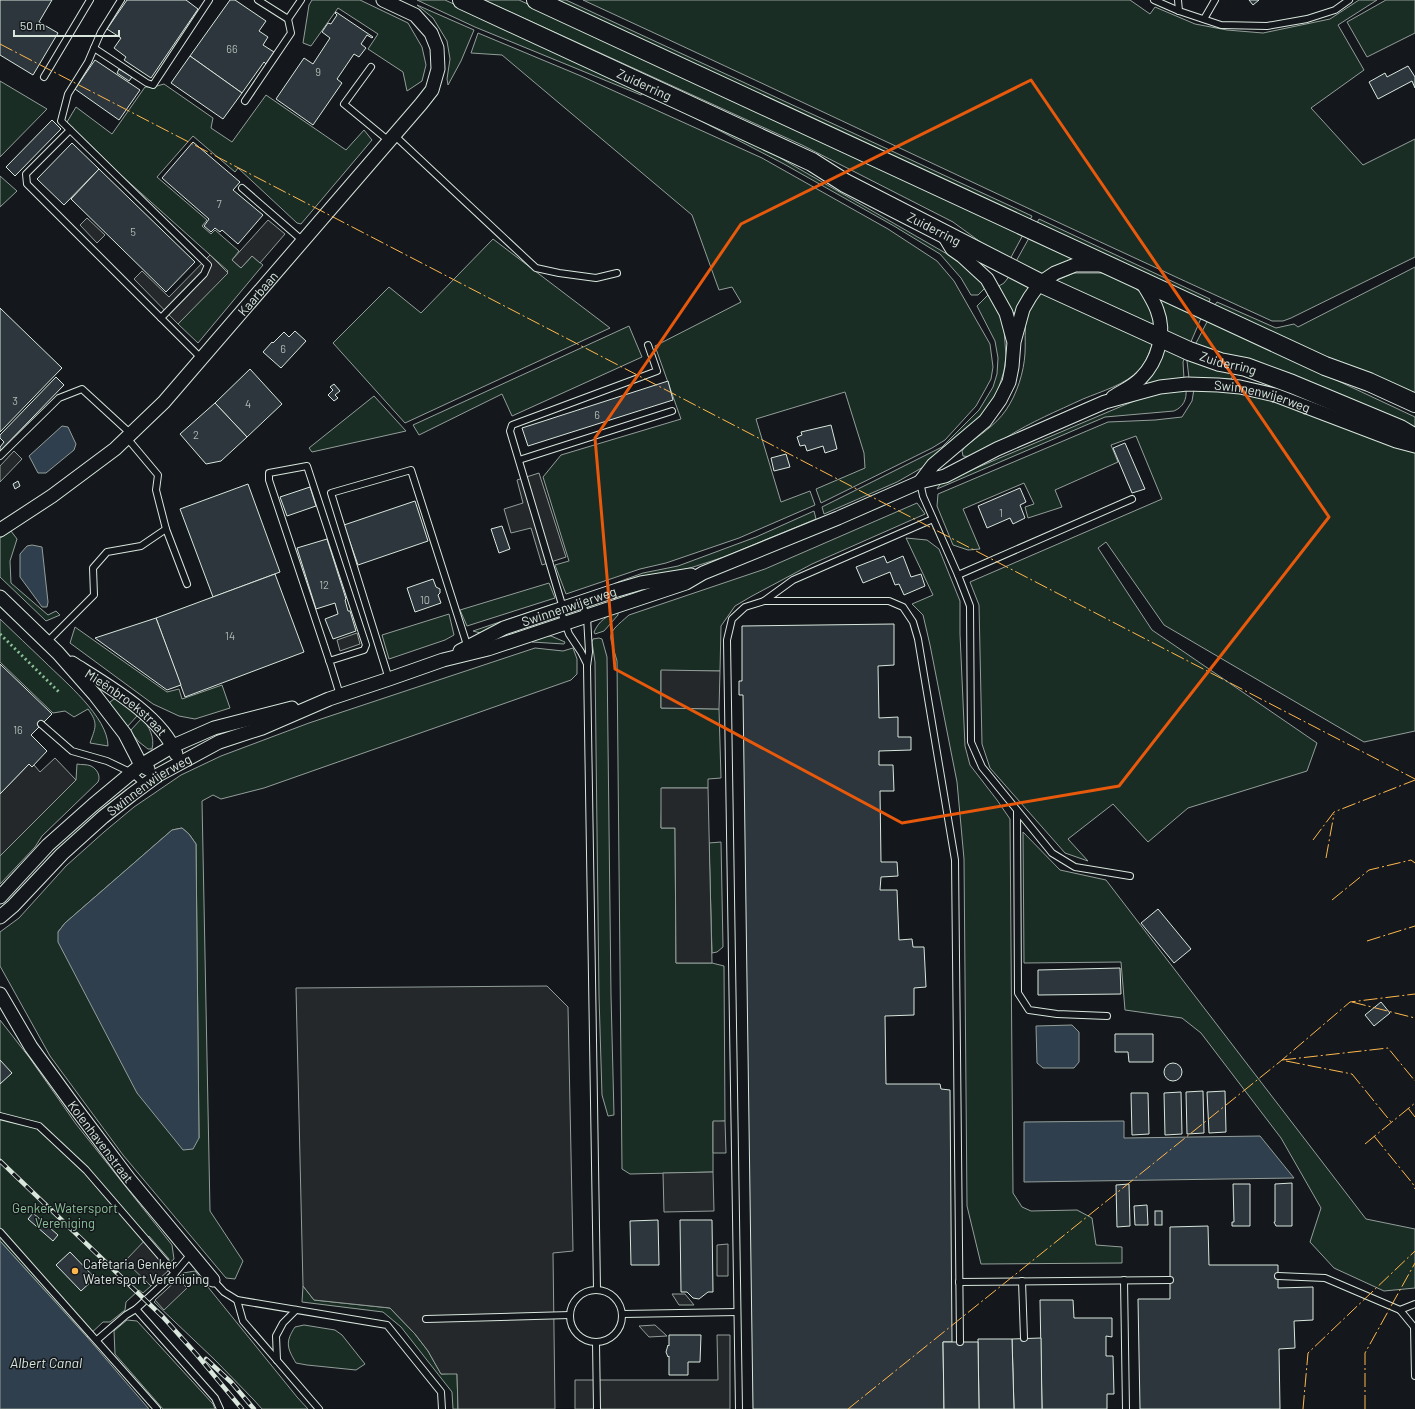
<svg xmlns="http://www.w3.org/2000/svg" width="1415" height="1409" font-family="Barlow,sans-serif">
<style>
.green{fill:#1a2d24;stroke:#939e99;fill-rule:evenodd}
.parking{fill:#24282b;stroke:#939e99}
.water{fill:#2f3f4d;stroke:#939e99}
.building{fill:#2c363c;stroke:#d8e6dc}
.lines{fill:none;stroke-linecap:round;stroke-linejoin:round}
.lane-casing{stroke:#d8e6dc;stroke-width:8}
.street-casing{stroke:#d8e6dc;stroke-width:15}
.secondary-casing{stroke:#d8e6dc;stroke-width:20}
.lane{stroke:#14181c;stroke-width:6}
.street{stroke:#14181c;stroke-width:13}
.secondary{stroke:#14181c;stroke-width:18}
.rail-casing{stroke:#d8e6dc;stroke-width:4.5}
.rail{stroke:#14181c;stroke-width:3;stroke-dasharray:9;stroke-linecap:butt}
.hedge{stroke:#8ac095;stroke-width:3;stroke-dasharray:2 3;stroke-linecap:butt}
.power{stroke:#ffb74d;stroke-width:1;stroke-dasharray:14 3 2 3;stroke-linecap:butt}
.marked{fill:none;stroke:#e8590c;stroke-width:3;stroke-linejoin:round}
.poi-dot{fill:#ffb74d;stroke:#14181c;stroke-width:1.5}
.labels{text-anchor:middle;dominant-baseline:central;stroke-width:3;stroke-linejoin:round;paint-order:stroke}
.number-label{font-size:11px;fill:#adbab4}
.street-label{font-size:13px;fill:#d8e6dc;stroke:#14181c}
.park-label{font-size:13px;fill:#8ac095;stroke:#14181c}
.poi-label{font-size:13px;fill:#d8e6dc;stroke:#14181c;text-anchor:start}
.water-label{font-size:14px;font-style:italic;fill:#d8e6dc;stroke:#14181c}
</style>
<rect width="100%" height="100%" fill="#14181c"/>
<g class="green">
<polygon points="312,0 360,0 408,23 422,47 426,65 422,81 407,91 403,72 368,49 378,34 338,8 311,46 303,43 309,5"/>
<polygon points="417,0 445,0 763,148 961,262 987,286 978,295 971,295 961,278 940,254 894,226 784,164 645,92 641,95 475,27"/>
<polygon points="484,0 519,0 1024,233 1009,261 990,249 953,222 802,145"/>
<polygon points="554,0 566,0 1032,216 1030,220"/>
<path d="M583 0H1130L1150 14 1155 7 1195 24 1227 30 1263 33 1330 19 1359 0H1377L1338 25 1364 70 1311 108 1363 165 1415 139V257L1291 318 1283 321H1272C1041 216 813 106 583 0Z"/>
<polygon points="1386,0 1415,0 1415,33 1367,57 1347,22"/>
<polygon points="417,5 474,30 461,61 448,85 447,79 450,59 447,41 433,18"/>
<polygon points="478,33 581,76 762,158 888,229 937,261 954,281 990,344 993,367 991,379 985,390 976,406 945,440 932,448 821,503 816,489 865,468 864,453 845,392 756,419 781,502 810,491 815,505 739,538 666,563 640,569 566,594 555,565 569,561 543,477 561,455 681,419 655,346 741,302 732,287 719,290 692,215 502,55 471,53"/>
<polygon points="0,81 47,109 0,157"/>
<polygon points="164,84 213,118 211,128 232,142 266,95 346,150 364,130 372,140 301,224 297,223 238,168 235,172 193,136 157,177 207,220 202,226 211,234 215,230 239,251 232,260 241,268 252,256 263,265 198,343 178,324 228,271 122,176 67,122 76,107 112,134 145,87 157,86"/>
<polygon points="0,176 17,191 0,207"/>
<polygon points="1039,219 1210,299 1209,303 1037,223"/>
<polygon points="1029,238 1076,258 1060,264 1040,277 1014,265"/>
<polygon points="493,239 610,328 405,423 333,343 389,287 421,313"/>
<polygon points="1415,267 1415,398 1214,306 1217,302 1276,328 1294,324 1298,327"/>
<polygon points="1074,273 1102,273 1130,284 1145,296 1152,309 1156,331 1050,283"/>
<polygon points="1011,274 1033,286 1015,313 1011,312 999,286 1004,283"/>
<path d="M1042 289 1154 340C1150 350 1147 361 1139 370 1125 385 1102 391 1083 399 1057 411 1031 422 1007 437 994 445 978 459 963 456L962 451 965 447C979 435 995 426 1006 410 1017 394 1024 372 1025 353 1026 337 1023 323 1030 307 1032 301 1038 295 1042 289Z"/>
<polygon points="990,293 1003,316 1006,356 1004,371 998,390 989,405 972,427 925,466 897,482 824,514 822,507 942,447 979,410 993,387 997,374 998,358 995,341 977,306"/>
<path d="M1158 296 1202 316 1190 344 1164 335C1166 318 1164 311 1158 296Z"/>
<polygon points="1208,320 1415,417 1415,429 1195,345"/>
<polygon points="629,326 642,357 512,416 502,394 419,435 413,425"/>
<polygon points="1165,345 1186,354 1183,362 1184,379 1149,384 1146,383 1146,380"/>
<polygon points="1190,356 1232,373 1233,376 1231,379 1189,378 1187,361"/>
<polygon points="1215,388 1274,399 1415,452 1415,731 1364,742 1164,625 1106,542 1098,548 1152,630 1317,743 1307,771 1188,808 1148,842 1113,804 1068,839 1088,861 1065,853 990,768 982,744 979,605 970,582 1162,499 1136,436 1111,445 1118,462 1055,490 1062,507 1028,518 1025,507 1034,504 1024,483 963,509 980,549 968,550 953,545 937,506 938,494 1108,422 1155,420 1182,417 1192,401 1194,389"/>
<path d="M1186 389C1187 400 1183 407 1174 411L1105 417 937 489 941 483 1122 406 1147 396Z"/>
<polygon points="374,396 406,431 312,452 309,448"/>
<path d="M917 503 925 514 812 564 752 596 735 606 721 626 720 671H661V708L719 709 721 778 708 779V788H662L661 828H675L676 963H712L724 966 725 1121 713 1122V1172L630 1174 622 1169 617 661C609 632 605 636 629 615L765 569Z"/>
<polygon points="814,511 816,519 724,557 690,568 619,585 618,582 643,573 678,566 756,537"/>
<polygon points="11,531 17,539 10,561 11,583 48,615 56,611 60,615 46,621 0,577 0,538"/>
<polygon points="906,538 927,540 939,549 960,601 960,634 965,746 970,765 997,800 1010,819 1013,1193 1022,1207 1031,1211 1077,1210 1092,1218 1096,1245 1122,1247 1122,1263 981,1264 967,1206 964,859 957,782 930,645 923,615 912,604 933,595"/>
<polygon points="549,583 555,598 467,626 460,610"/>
<polygon points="553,604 549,609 484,634 473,631"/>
<path d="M618 612V615L604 631 595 634 594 632C599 621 606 616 618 612Z"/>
<polygon points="449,614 454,635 445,640 389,659 382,635"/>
<path d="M0 619C15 633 30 648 45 662 64 681 108 717 108 746L90 743C95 728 99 724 88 709L74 717 65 711 53 713 0 662Z"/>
<polygon points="75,627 167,692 179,689 182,699 222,685 230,708 195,719 179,716 153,704 70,643"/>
<polygon points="543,636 551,636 565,642 564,644 532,642 531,641"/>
<polygon points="599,638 602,639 607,657 611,995 614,1115 608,1116 602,1095 599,996 595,662 592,642 593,639"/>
<path d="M535 648 563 651 573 648 577 659V674L571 680 264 788 221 799 213 795 202 801 210 1211 243 1261 235 1279 226 1278 123 1155 50 1056 0 966V932L19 918 66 866 104 832 134 807 181 775 221 756 309 723ZM182 828 189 834 196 844 199 1138 58 932 65 923 172 830Z"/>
<polygon points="114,699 117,699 138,715 127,727 109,706 110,702"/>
<path d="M142 718C149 727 155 737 152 749H148L139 742 130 731Z"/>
<path d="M77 764C81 765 87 764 91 766 97 769 101 776 98 782L42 836 35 847 0 884V856L76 780Z"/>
<polygon points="1023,832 1060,870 1106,880 1366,1219 1415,1229 1415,1288 1384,1291 1334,1268 1310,1242 1321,1208 1281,1138 1201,1033 1182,1018 1125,1010 1121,962 1024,963"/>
<polygon points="721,842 723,947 717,952 712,953 709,843"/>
<polygon points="0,1020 29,1057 76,1124 172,1245 174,1259 148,1282 151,1286 143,1293 139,1290 126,1302 125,1310 110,1322 103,1322 87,1337 0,1241"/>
<polygon points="195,1271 297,1397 308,1409 262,1409 254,1400 214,1359 154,1302 183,1273"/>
<polygon points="303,1286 314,1300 390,1308 415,1334 428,1351 441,1374 457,1373 458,1409 453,1409 452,1392 401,1327 383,1312 302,1302"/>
<polygon points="127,1320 137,1321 213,1404 215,1409 163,1409 115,1354 114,1331"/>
<path d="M304 1325 335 1330 342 1335 365 1364 356 1370 307 1365 296 1363C287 1348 285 1342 295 1327Z"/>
</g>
<g class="parking">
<polygon points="87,218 105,235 97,243 80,225"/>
<polygon points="268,220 285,234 260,263 252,256 241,268 232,260"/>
<polygon points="210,255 228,273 178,324 134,279 142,271 169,297"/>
<polygon points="14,451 22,459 0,482 0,466"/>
<polygon points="539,473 566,557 542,565 531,528 511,533 504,509 523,503 517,480"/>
<polygon points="357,633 360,644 340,651 337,640"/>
<polygon points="661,670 720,671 719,709 661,708"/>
<polygon points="55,758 76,780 0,856 0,794 29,764 32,767 34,765 40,772"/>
<polygon points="661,788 708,788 712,963 676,963 675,828 661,828"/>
<polygon points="547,986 568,1007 573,1251 553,1253 555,1409 458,1409 457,1374 441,1374 428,1351 415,1334 390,1308 314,1300 303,1286 296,988"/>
<polygon points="713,1121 725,1121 726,1153 713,1153"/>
<polygon points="713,1172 714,1211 664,1212 663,1173"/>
<polygon points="149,1236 169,1259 168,1271 151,1286 125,1261"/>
<polygon points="728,1244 728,1276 717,1276 717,1245"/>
<polygon points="178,1279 187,1288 164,1310 155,1300"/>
<polygon points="672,1294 685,1294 694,1305 679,1305"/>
<polygon points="655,1325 667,1336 649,1337 639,1326"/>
<polygon points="717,1335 730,1335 730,1409 575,1409 575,1380 718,1380"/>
</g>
<g class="water">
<polygon points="62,426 68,427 76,444 74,450 46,473 38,473 29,456"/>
<polygon points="32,545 42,547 48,602 47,607 42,607 20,577 20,554 27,546"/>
<polygon points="182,828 189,834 196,844 199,1138 193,1149 183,1150 137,1093 58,942 58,932 65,923 172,830"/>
<polygon points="1072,1025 1079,1032 1079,1062 1074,1068 1043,1068 1037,1063 1036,1026"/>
<polygon points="1124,1121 1124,1138 1260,1136 1294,1178 1024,1182 1024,1122"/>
<polygon points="0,1241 87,1337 149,1409 0,1409"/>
</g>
<g class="building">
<polygon points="0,0 52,0 39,22 58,33 33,75 0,55"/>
<polygon points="127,0 186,0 198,9 151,78 124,60 126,57 114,48 121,38 107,29"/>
<polygon points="230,0 235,0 266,21 259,31 268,37 263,45 274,52 266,64 264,62 242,93 190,56"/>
<polygon points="1249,0 1259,0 1253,5"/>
<polygon points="336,12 373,37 372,38 367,35 361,44 366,48 359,57 354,54 337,79 342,83 313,125 276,99 304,58 313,64 330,38 322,32 328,23 331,24 337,15 335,13"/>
<polygon points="190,56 242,93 223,119 171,83"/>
<polygon points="95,60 140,90 119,120 75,89"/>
<polygon points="1408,66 1415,77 1415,88 1412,81 1378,99 1369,82 1385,73 1387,77"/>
<polygon points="119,69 132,77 129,81 117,73"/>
<polygon points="52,120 61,129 15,176 6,167"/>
<polygon points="193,142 240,182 233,190 263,215 238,244 222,230 220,232 215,228 211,232 204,226 209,219 162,178"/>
<polygon points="72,143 99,169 64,205 37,179"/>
<polygon points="99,169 195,262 166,292 71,199"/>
<polygon points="0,308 62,368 0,432"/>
<polygon points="295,331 306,341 281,368 263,352 272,342 273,343 284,332 289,337"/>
<polygon points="250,369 282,404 247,437 215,403"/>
<polygon points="56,377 64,385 0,451 0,447 4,442 0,438 0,435"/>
<polygon points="668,381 673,400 528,446 522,428"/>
<polygon points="334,384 340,391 335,395 338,398 334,401 328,395 333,390 330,387"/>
<polygon points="215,403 247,437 221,461 206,464 180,434"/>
<polygon points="831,425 837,449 825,453 823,446 807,451 805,445 800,446 797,437 802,435 801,432"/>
<polygon points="1125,443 1145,489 1132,493 1113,448"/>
<polygon points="786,454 790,467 774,471 771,458"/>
<polygon points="18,481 20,486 15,489 13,484"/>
<polygon points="248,484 280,572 213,597 180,509"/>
<polygon points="310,487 316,506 287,516 280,497"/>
<polygon points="1020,488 1026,502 1020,505 1025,518 1013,524 1010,518 987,528 978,506"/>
<polygon points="415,501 428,541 358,565 344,525"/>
<polygon points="502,526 510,549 499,553 491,529"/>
<polygon points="327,539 346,599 345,600 348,611 350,611 356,631 333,639 325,619 338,614 335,603 316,609 297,548"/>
<polygon points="884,556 887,563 903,556 911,577 921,574 925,586 904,595 899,584 895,585 890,572 863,583 856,567"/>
<polygon points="275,574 304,652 185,697 156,618"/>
<polygon points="433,579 436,587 440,589 440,593 438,595 441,603 415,612 407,588"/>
<polygon points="156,618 181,685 167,690 95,638"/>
<polygon points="894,624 894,665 878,666 879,718 898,717 898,737 911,737 911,750 879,751 879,765 893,765 894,791 880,791 881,862 897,862 898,876 881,877 880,890 897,890 899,940 912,939 913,947 924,947 926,987 914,988 914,1015 885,1016 886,1084 940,1084 941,1089 950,1090 952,1342 943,1342 944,1409 753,1409 743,695 739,695 739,681 742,681 742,626"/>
<polygon points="0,664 52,714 31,735 47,751 32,767 29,764 0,794"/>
<polygon points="1158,909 1191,949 1174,963 1141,923"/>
<polygon points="1120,968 1121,994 1038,995 1038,970"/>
<polygon points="1381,1002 1390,1013 1374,1026 1365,1015"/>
<polygon points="1115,1034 1153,1034 1153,1062 1129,1062 1128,1052 1115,1052"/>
<polygon points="0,1060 12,1073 0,1084"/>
<circle cx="1173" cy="1072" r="9"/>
<polygon points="1203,1091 1204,1133 1187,1134 1186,1092"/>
<polygon points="1225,1091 1226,1132 1209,1133 1207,1092"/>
<polygon points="1181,1092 1182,1134 1165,1135 1164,1093"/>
<polygon points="1131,1093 1148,1093 1149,1134 1132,1135"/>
<polygon points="1292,1183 1292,1226 1276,1226 1274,1222 1275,1222 1275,1184"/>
<polygon points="1129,1184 1130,1226 1117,1227 1116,1185"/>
<polygon points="1233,1184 1250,1184 1250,1226 1232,1226 1232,1222 1234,1222"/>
<polygon points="1147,1205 1148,1225 1135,1225 1134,1206"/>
<rect x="1155" y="1211" width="7" height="14"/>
<polygon points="33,1213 58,1235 53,1241 28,1219"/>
<polygon points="658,1220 659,1265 631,1265 630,1221"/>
<polygon points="680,1220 712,1220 713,1292 708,1292 699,1299 693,1298 687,1292 681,1292"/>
<polygon points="1208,1226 1209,1265 1278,1265 1278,1288 1313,1287 1313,1320 1294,1321 1295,1348 1279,1349 1280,1409 1140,1409 1138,1299 1170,1299 1170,1227"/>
<polygon points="70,1252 95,1278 81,1291 56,1265"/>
<polygon points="1040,1300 1073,1300 1074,1318 1112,1318 1112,1337 1106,1336 1106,1356 1113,1356 1114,1394 1107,1394 1107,1409 1042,1409"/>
<polygon points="669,1335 701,1335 700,1362 688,1362 688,1375 669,1375 669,1356 668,1357 666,1352 668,1345 669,1346"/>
<polygon points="1041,1338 1042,1409 1014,1409 1012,1339"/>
<polygon points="978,1339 1012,1339 1014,1409 979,1409"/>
<polygon points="943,1342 978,1342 979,1409 944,1409"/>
</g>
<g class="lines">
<defs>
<g id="lane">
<polyline points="121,0 101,32 94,48 147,83 153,85 209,0"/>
<polyline points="258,0 288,19 301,0"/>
<polyline points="1154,0 1179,11 1221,25 1267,26 1307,19 1335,10 1349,0"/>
<polyline points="1178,0 1179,11"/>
<polyline points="1204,19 1215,0"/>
<polyline points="94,48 88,62 68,94 61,121 208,265 204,274 161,318 202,359"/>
<polyline points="371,67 344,104 389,141"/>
<polyline points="44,77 90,0"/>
<polyline points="245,101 291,33 288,19"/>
<polyline points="70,130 26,174 27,184 161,318"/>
<polyline points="394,135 536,268 559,273 596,278 617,273"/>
<polyline points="242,188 303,241"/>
<polyline points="127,438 158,475 156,490 166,529"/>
<polyline points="0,456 59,398 82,389 131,434"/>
<polyline points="519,460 672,411"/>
<polyline points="920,482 923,496 958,575 970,606 971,742 982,767 1052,853 1075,867 1130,876"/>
<polyline points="958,575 1132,499"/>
<polyline points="764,601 793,580 933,519"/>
<polyline points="581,602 587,617 589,652 587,666 597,1289"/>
<polyline points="563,608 510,431 512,425 657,371 648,345"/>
<polyline points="560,609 569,634 581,652 587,664"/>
<polyline points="47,642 94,595 93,568 107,552 141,546 166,529 187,584"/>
<polyline points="329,661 364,650 366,645 307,466 269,473 269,480 331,666 340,695"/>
<polyline points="389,679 331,493 411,470 468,648"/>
<polyline points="41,724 72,751 107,761 132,773 145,785"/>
<polyline points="1017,811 1018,993 1029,1010 1057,1014 1107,1016"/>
<polyline points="0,1116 39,1126 86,1170 175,1273"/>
<polyline points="0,1232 157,1409"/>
<polyline points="1278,1276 1325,1278 1400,1310 1414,1327 1415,1376"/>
<polyline points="213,1280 224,1292 237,1300 387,1325 441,1392 442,1409"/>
<polyline points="1124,1280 1126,1409"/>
<polyline points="1022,1281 1024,1338"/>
<polyline points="959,1282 1170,1280"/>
<circle cx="596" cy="1316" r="26"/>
<polyline points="237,1300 243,1321 319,1409"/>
<polyline points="136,1309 215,1398 220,1409"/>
<polyline points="1400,1310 1415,1304"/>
<polyline points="623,1314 737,1312"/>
<polyline points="426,1319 570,1315"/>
<polyline points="97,1340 126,1315 136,1309 175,1273 191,1254"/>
<polyline points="596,1342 597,1409"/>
<polyline points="277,1360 276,1336 283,1323 296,1310"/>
<polyline points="739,1409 727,640 732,619 745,607 764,601 889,601 903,607 913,622 918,639 955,860 960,1342"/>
</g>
<g id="street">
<polyline points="943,234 952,249 962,256 987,279 1006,313 1013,339"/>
<path d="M1113 397C1122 391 1134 386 1141 378 1158 361 1166 333 1157 310 1153 299 1146 290 1141 280"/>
<polyline points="920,482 933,465 985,421 1000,400 1009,382 1012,367 1014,342 1023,309 1030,297 1040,283 1055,273 1075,265 1103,265"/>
<path id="s1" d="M0 530 52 496 115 449 164 402 421 104 432 90 438 69 437 48 431 33 415 15 383 0"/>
<polyline points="0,597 58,653 95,695 125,734 141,765 148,769"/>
<path id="s2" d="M460 651 504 628 617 590 641 583 691 575"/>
<path id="s3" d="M72 663C105 684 162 716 176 754"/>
<polyline points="0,897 48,845 93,805 141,765 173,746 214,728 292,708"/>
<path id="s4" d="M0 917 13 906 62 854 103 817 131 795 158 775 219 742 262 728 329 699 389 679 443 660 488 649 686 583 703 573 838 518 920 482 945 476 997 449 1105 402 1160 387 1187 384 1218 385 1240 387 1275 395 1396 441 1415 446"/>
<path id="s5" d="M0 994 31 1047 74 1106 129 1179 213 1280"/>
</g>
<g id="secondary">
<path id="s6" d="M462 0 812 162 845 183 1040 283 1189 351 1220 362 1246 367 1292 384 1400 429 1415 438"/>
<polyline points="536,0 1325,366 1369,382 1415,403"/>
</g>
</defs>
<use href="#lane" class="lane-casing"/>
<use href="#street" class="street-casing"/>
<use href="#secondary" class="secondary-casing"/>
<use href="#lane" class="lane"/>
<use href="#street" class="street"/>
<use href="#secondary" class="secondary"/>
<defs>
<g id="rail">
<polyline points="0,1161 163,1317 197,1355 242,1409"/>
<polyline points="206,1359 231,1382 254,1409"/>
</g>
</defs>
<use href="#rail" class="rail-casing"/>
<use href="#rail" class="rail"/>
<polyline class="hedge" points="0,634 60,693"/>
<g class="power">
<polyline points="0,44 1415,779"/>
<polyline points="1313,840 1334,812 1415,780"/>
<polyline points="1326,858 1334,814"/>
<polyline points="1332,900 1369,870 1411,860 1415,863"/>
<polyline points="1367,941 1415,926"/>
<polyline points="1352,1002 1415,1018"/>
<polyline points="1282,1060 1388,1048 1415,1081"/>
<polyline points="1286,1061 1352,1074 1391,1122"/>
<polyline points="1408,1108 1415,1117"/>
<polyline points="1374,1136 1413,1184 1415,1189"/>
<polyline points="1365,1144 1415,1103"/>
<polyline points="848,1409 1282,1060 1350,1002 1415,994"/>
<polyline points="1303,1409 1308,1353 1415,1251"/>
<polyline points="1365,1409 1365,1353 1415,1263"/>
</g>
</g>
<path class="marked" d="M1031 80 1329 517 1119 786 902 823 615 669 595 438 741 224Z"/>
<circle class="poi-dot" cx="75" cy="1271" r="4"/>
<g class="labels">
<g class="number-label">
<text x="232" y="48">66</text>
<text x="318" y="71">9</text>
<text x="219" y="203">7</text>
<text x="133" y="231">5</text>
<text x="283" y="348">6</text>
<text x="15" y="400">3</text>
<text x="248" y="403">4</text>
<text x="597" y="414">6</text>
<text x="196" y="434">2</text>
<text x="1001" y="512">1</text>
<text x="324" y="584">12</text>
<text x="425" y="599">10</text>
<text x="230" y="635">14</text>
<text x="18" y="729">16</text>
</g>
<g class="street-label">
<text stroke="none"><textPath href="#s6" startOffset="201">Zuiderring</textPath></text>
<text stroke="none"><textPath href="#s6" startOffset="525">Zuiderring</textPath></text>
<text stroke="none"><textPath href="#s1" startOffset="352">Kaarbaan</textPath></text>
<text stroke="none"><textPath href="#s6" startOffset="849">Zuiderring</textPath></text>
<text stroke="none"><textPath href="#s4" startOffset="1394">Swinnenwijerweg</textPath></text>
<text stroke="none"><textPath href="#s2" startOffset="118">Swinnenwijerweg</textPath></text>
<text stroke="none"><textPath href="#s3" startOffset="67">Mieënbroekstraat</textPath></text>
<text stroke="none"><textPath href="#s4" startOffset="200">Swinnenwijerweg</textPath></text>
<text stroke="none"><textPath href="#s5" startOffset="179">Kolenhavenstraat</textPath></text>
</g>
<g class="park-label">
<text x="65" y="1208">Genker Watersport<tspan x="65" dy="15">Vereniging</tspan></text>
</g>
<g class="poi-label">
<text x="83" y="1264">Cafetaria Genker<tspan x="83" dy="15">Watersport Vereniging</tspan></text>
</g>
<g class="water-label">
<text x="46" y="1362">Albert Canal</text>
</g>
</g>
<path d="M14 30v6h105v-6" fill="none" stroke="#d8e6dc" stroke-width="2"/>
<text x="20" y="30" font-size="12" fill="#d8e6dc" stroke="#14181c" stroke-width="3" paint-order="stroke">50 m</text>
</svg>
